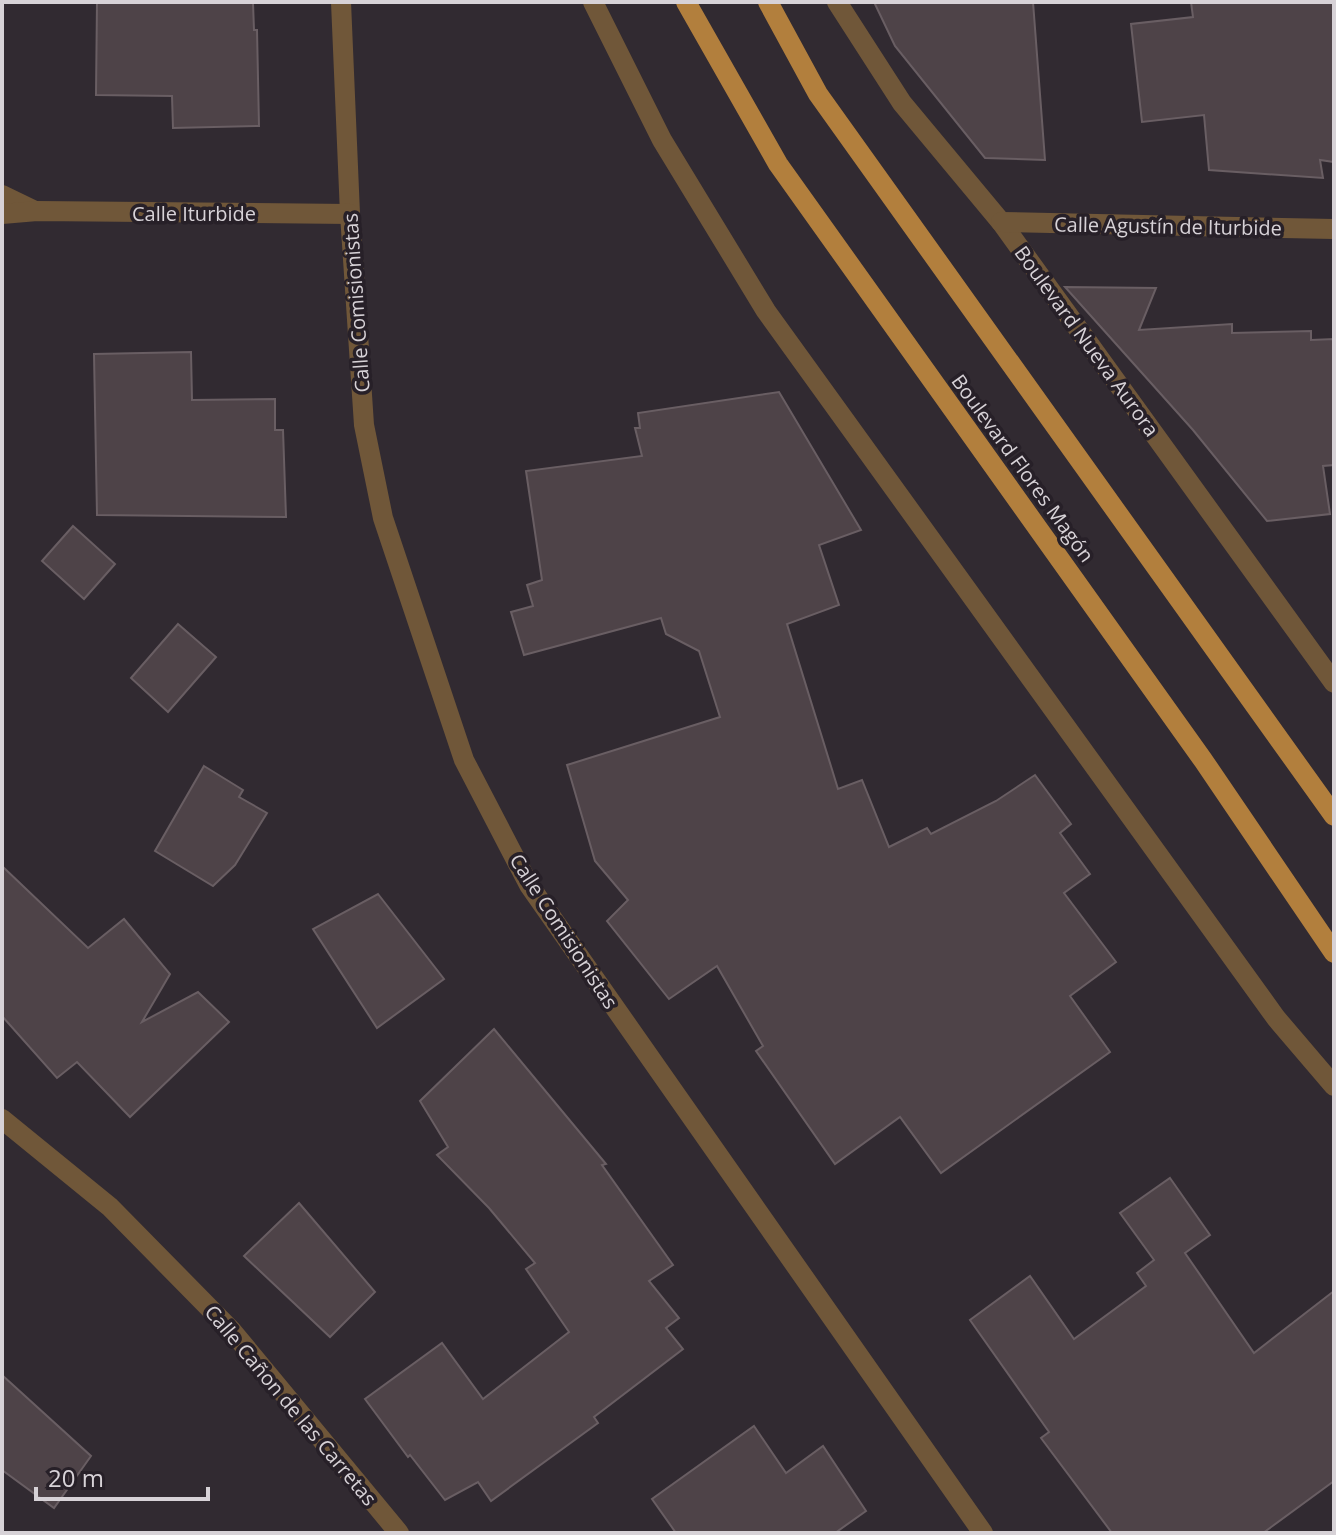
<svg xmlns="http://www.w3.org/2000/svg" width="1336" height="1535" font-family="'Open Sans',sans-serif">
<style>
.building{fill:#4e4348;stroke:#695e63;stroke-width:2}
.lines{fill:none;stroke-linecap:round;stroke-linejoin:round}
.street{stroke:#705739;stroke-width:20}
.primary{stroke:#b27f3d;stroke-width:20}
.labels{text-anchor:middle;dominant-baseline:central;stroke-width:7;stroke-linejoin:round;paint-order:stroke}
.street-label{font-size:20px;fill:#d7d2d7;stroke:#272028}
</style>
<rect width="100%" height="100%" fill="#312a31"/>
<g class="building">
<polygon points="97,2 253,3 254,30 257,30 259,126 173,128 172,96 96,95"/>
<polygon points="874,2 1033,2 1045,160 985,158 895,46"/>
<polygon points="1191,2 1334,2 1334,162 1320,160 1323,178 1209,170 1204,115 1142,122 1131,24 1193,17"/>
<polygon points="1065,287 1156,288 1139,330 1232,324 1232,333 1311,331 1311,340 1334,339 1334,465 1323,466 1330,514 1267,521 1193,430"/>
<polygon points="191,352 192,400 275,399 275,430 283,430 286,517 97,515 94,354"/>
<polygon points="779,392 861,530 819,545 839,605 787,624 838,789 862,780 889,847 927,828 931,834 996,801 1035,775 1071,824 1060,833 1090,874 1064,893 1116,962 1070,996 1110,1052 941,1173 900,1117 835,1164 756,1051 763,1046 717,966 669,999 607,921 628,900 595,861 567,765 720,717 699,651 666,634 661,618 524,655 511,612 533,606 527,585 542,580 526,471 642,456 635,428 640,428 638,413"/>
<polygon points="73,526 115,564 84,599 42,561"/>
<polygon points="178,624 216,657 168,712 131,678"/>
<polygon points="204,766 243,790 239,797 267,813 235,865 213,886 155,851"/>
<polygon points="2,866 88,948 124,919 170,974 142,1022 198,992 229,1022 130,1117 77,1062 57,1078 2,1016"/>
<polygon points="378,894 444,979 377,1028 313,929"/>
<polygon points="494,1029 606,1164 602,1165 673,1265 649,1281 679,1318 666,1328 683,1349 594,1417 598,1423 491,1501 478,1482 445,1500 410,1455 408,1457 365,1399 442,1343 483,1399 569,1332 526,1269 535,1263 489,1208 437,1155 448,1147 420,1101"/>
<polygon points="1170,1178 1210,1235 1185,1253 1254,1353 1334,1291 1334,1481 1263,1533 1112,1533 1041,1438 1049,1432 970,1320 1030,1276 1074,1339 1146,1286 1137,1273 1154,1260 1120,1213"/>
<polygon points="299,1203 375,1292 330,1337 244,1256"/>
<polygon points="2,1375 91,1456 54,1508 2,1470"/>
<polygon points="754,1426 786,1473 823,1446 866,1511 835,1533 676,1533 652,1499"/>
</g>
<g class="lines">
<g class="street">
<polyline points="341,2 350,214 364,425 383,518 464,760 529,885 983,1533"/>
<polyline points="593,2 662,140 766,311 1276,1018 1334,1086"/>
<polyline points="837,2 902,103 1001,222 1334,683"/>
<polyline points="2,195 33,210"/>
<polyline points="2,214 37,211 350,214"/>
<polyline points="1001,222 1334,229"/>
<polyline points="2,1119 110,1207 232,1331 399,1533"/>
</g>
<g class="primary">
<polyline points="686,2 778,164 1203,760 1334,953"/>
<polyline points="768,2 818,94 1334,816"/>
</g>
</g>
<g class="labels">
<g class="street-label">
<text x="194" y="213">Calle Iturbide</text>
<text transform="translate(1168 226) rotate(1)">Calle Agustín de Iturbide</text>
<text transform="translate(356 303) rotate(-94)">Calle Comisionistas</text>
<text transform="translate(1087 341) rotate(54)">Boulevard Nueva Aurora</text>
<text transform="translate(1023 468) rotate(54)">Boulevard Flores Magón</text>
<text transform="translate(564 931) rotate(57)">Calle Comisionistas</text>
<text transform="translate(291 1405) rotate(50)">Calle Cañon de las Carretas</text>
</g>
</g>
<rect width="1336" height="1535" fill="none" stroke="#d7d2d7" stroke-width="8"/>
<path d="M36 1487v12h172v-12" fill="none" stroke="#d7d2d7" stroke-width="4"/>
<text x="48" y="1487" font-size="24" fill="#d7d2d7" stroke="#272028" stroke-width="6" paint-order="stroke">20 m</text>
</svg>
